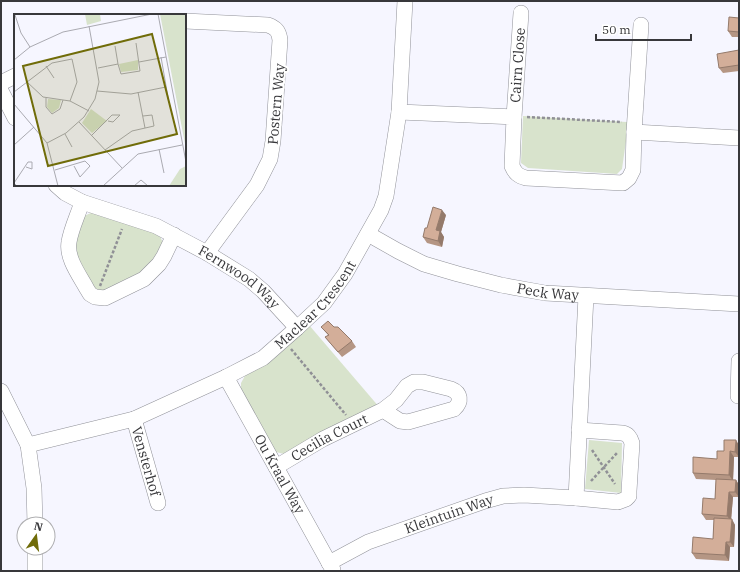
<svg xmlns="http://www.w3.org/2000/svg" width="740" height="572" font-family="'IBM Plex Serif',serif">
<style>
.green{fill:#d8e3cc}
.lines{fill:none;stroke-linecap:round;stroke-linejoin:round}
.minor-casing{stroke:#919299;stroke-width:16}
.path{stroke:#909096;stroke-width:2.5;stroke-dasharray:3 2;stroke-linecap:butt}
.minor{stroke:#fff;stroke-width:15}
.wall{fill:#b59684}
.shaded-wall{fill:#947a6b}
.building{fill:#d3ae99;stroke:#947a6b}
.labels{text-anchor:middle;dominant-baseline:central;stroke-width:4;stroke-linejoin:round;paint-order:stroke}
.street-label{font-size:14px;fill:#38383b;stroke:#fff}
.inset-road{fill:none;stroke:#aaaab1;stroke-width:1}
.view{fill:#706c09;fill-opacity:0.15;stroke:#706c09;stroke-width:2}
.inset-edge{fill:none;stroke:#38383b;stroke-width:2}
</style>
<rect width="100%" height="100%" fill="#f6f6ff"/>
<g class="green">
<polygon points="523,116 627,122 627,134 622,169 617,174 528,168 521,163"/>
<polygon points="93,212 154,231 160,236 163,243 149,268 109,291 95,290 74,250 84,216"/>
<polygon points="309,325 380,408 284,454 276,452 241,392 241,383 246,374"/>
<polygon points="589,440 622,443 621,493 585,489"/>
</g>
<g class="lines">
<defs>
<g id="minor">
<path d="M185 21 268 25C276 28 279 31 280 40L273 141 270 159 257 185 207 253"/>
<polyline points="1,83 15,76"/>
<polyline points="1,91 15,118"/>
<path d="M399 112 514 117 512 166C515 173 518 176 526 178L623 183 629 178 633 170 634 132 641 25"/>
<path id="s1" d="M514 117 521 13"/>
<polyline points="634,132 739,138"/>
<path id="s2" d="M56 185 65 193 82 202 156 226 207 253 249 279 263 291 297 328"/>
<path d="M82 202C78 215 71 229 69 242 66 258 80 276 87 289L90 294 95 297 105 298 144 279 159 264 164 256 174 235"/>
<path id="s3" d="M368 234 398 251 424 264 458 274 501 285 545 293 739 304"/>
<path id="s4" d="M226 377 333 570"/>
<polyline points="1,391 28,445 34,488 35,524"/>
<polyline points="738,396 739,361"/>
<path id="s5" d="M134 419 158 503"/>
<path id="s6" d="M28 445 134 419 226 377 263 358 297 328 324 303 345 274 381 210 386 196 399 112 405 1"/>
<path id="s7" d="M276 467 323 439 383 410 396 400 407 386 414 382H423L451 389C461 393 462 402 454 409L408 422 400 421 383 410"/>
<polyline points="576,498 586,296"/>
<polyline points="35,548 35,571"/>
<path id="s8" d="M329 563 368 542 485 501 503 496 524 495 576 498 618 502 626 499 629 496V491L632 443C630 437 628 434 622 433L579 430"/>
</g>
</defs>
<use href="#minor" class="minor-casing"/>
<g class="path">
<polyline points="527,117 622,122"/>
<polyline points="100,286 122,229"/>
<polyline points="291,349 346,415"/>
<polyline points="592,450 615,484"/>
<polyline points="591,481 617,453"/>
</g>
<use href="#minor" class="minor"/>
</g>
<g class="wall">
<polygon points="739,18 739,37 732,37 728,31"/>
<polygon points="739,50 739,71 723,73 719,68"/>
<polygon points="446,215 441,232 444,237 442,247 427,243 423,237 427,228"/>
<polygon points="321,327 334,327 352,341 356,347 342,357 325,337 328,335"/>
<polygon points="739,445 739,457 734,457 733,480 736,480 739,485 739,497 733,497 731,519 735,525 734,547 730,547 729,561 696,559 692,553 713,539 714,520 706,520 702,514 715,499 716,480 696,479 693,473 717,459 724,451"/>
</g>
<g class="shaded-wall">
<polygon points="442,210 446,215 441,232 444,237 442,247 438,241 436,230"/>
<polygon points="736,440 739,445 739,457 735,452"/>
<polygon points="730,451 734,457 733,481 729,475"/>
<polygon points="736,480 739,485 739,497 735,492"/>
<polygon points="729,492 733,497 731,521 727,516"/>
<polygon points="732,519 735,525 734,547 730,542"/>
<polygon points="726,542 730,547 729,561 725,555"/>
</g>
<g class="building">
<polygon points="729,17 739,18 739,32 728,31"/>
<polygon points="739,50 739,65 719,68 717,54"/>
<polygon points="433,207 442,210 436,230 440,231 438,241 423,237 425,228 427,228"/>
<polygon points="328,321 334,327 338,327 352,341 338,352 325,337 329,335 321,327"/>
<polygon points="724,440 736,440 735,452 730,451 729,475 693,473 693,457 717,459 717,451 724,451"/>
<polygon points="716,479 736,480 735,492 729,492 727,516 702,514 703,498 715,499"/>
<polygon points="714,518 732,519 730,542 726,542 725,555 692,553 693,537 713,539"/>
</g>
<g class="labels">
<g class="street-label">
<text stroke="none"><textPath href="#s1" startOffset="52">Cairn Close</textPath></text>
<text transform="translate(276 104) rotate(-85)">Postern Way</text>
<text stroke="none"><textPath href="#s2" startOffset="207">Fernwood Way</textPath></text>
<text stroke="none"><textPath href="#s3" startOffset="191">Peck Way</textPath></text>
<text stroke="none"><textPath href="#s6" startOffset="327">Maclear Crescent</textPath></text>
<text stroke="none"><textPath href="#s7" startOffset="61">Cecilia Court</textPath></text>
<text stroke="none"><textPath href="#s5" startOffset="44">Vensterhof</textPath></text>
<text stroke="none"><textPath href="#s4" startOffset="111">Ou Kraal Way</textPath></text>
<text stroke="none"><textPath href="#s8" startOffset="130">Kleintuin Way</textPath></text>
</g>
</g>
<g transform="translate(14 14)">
<rect width="172" height="172" fill="#f6f6ff"/>
<path d="M71 0H86L87 7 73 11ZM146 0H172V135ZM124 46V56L107 58 105 50ZM34 85 47 86 45 94 38 99 33 93ZM77 95 93 107 78 119 68 109ZM172 152V172H155L166 155Z" fill="#d8e3cc"/>
<path class="inset-road" d="M144 0 172 148M1 1 7 19 16 33M101 32 104 50M147 43 155 89M0 46 16 33 49 18 138 0M125 48 152 43M32 52 40 64M84 54 104 50 107 60 126 57 122 29M12 67 29 83 56 87 75 97M83 77 117 80 152 73M0 78 38 49 58 45 63 68 56 87M124 78 131 114M32 84V93L38 100 46 95 49 86M0 90 33 129 44 172M65 108 108 154M51 120 58 133M77 122 98 101H106L99 108 94 107M33 129 52 119 70 103 81 85 85 68 75 12M0 131 20 113M145 135 150 159M91 136 118 117 140 112 138 101 129 102M41 156 71 147 76 152 66 163 60 152M3 172 0 169 14 148H18V155L12 153M89 172 124 140 168 131M120 172 127 166 134 172"/>
<path class="view" d="M138 20 163 120 34 152 9 52Z"/>
<rect width="172" height="172" class="inset-edge"/>
</g>
<rect width="740" height="572" fill="none" stroke="#38383b" stroke-width="4"/>
<g transform="translate(36 536) rotate(14)"><circle r="19" fill="#ffffff" stroke="#afafb1"/>
<path d="M0-3L7 15L0 10L-7 15Z" fill="#706c09"/>
<text y="-6" font-size="11" font-weight="bold" text-anchor="middle" fill="#38383b">N</text>
</g>
<path d="M596 34v6h95v-6" fill="none" stroke="#38383b" stroke-width="2"/>
<text x="602" y="34" font-size="12" fill="#38383b" stroke="#ffffff" stroke-width="3" paint-order="stroke">50 m</text>
</svg>
